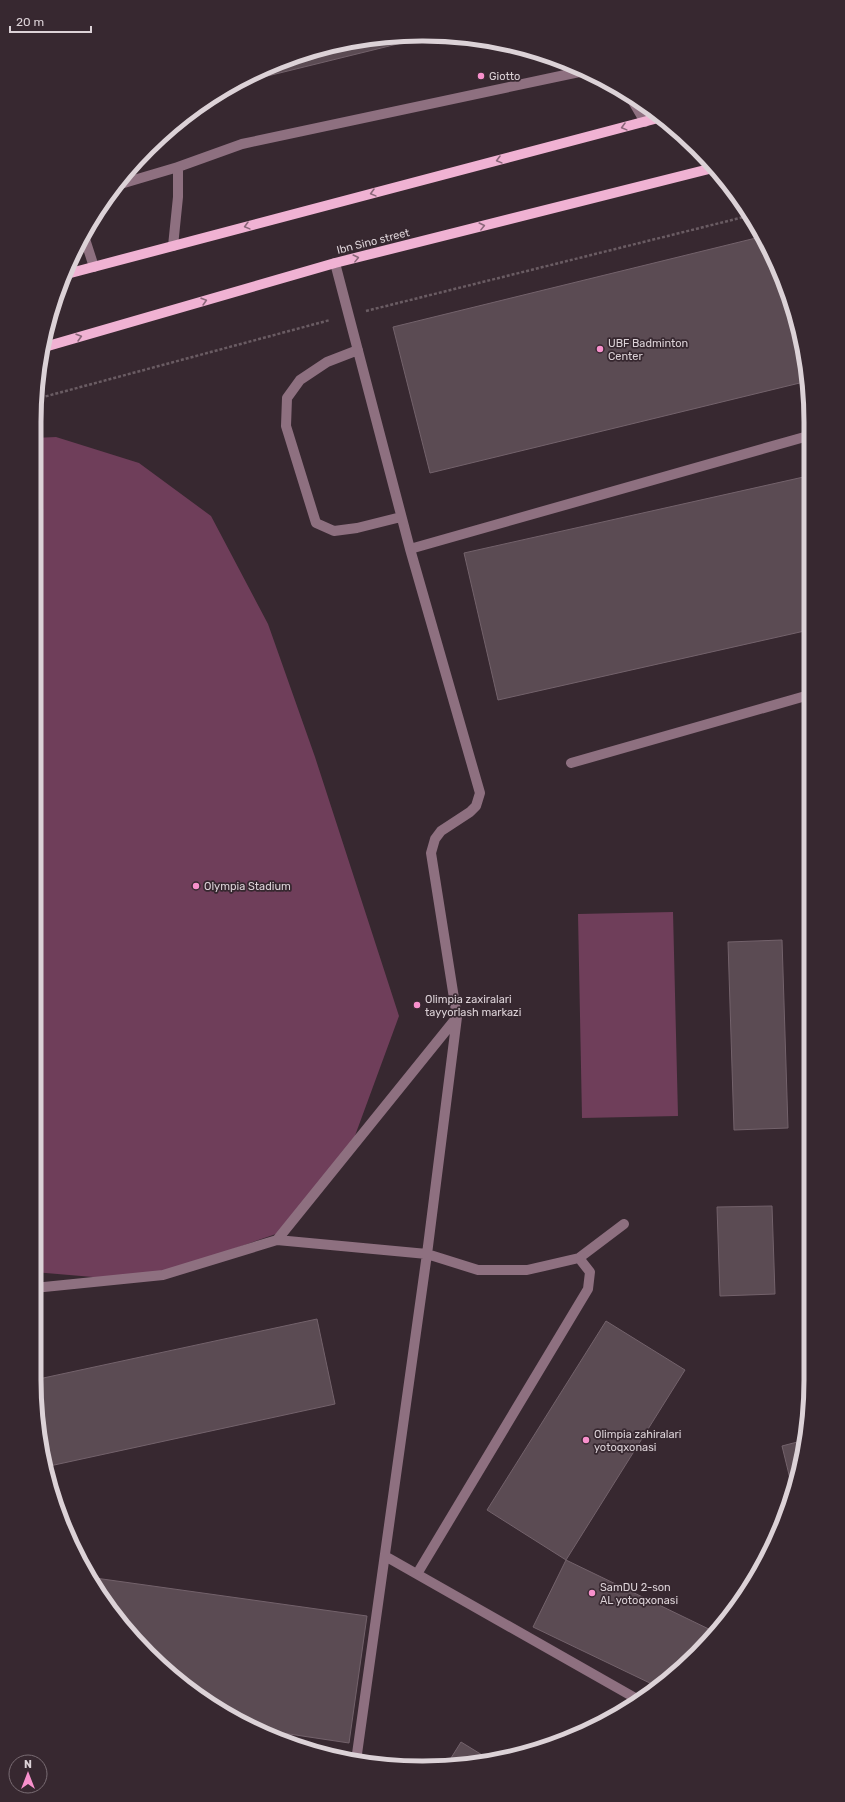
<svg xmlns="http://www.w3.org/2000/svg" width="845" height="1802" font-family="Rubik,sans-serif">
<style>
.green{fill:#6f3e5a}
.building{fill:#5b4b53;stroke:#73626b}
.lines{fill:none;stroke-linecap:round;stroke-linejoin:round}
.path{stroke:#6a5c63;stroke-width:2.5;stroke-dasharray:3 2;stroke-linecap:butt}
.minor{stroke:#8e7080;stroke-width:10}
.major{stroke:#f0b2d3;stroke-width:10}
.oneway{stroke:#8a6679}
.poi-dot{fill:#f890cc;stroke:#372830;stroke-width:1.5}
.labels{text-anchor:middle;stroke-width:3.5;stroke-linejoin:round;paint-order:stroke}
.poi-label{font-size:11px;fill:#dcd2d7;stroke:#372830;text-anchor:start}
.street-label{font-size:11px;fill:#dcd2d7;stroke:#372830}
.rim{fill:none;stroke:#dcd2d7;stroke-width:5}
</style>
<rect width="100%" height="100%" fill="#372830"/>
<path class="green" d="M 56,437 L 139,463 L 211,516 L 268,624 L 315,757 L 399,1016 L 349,1152 L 276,1234 L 140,1281 L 34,1272 L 34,438 Z
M 673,912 L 678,1116 L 582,1118 L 578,914 Z"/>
<path class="building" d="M 422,34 L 434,35 L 235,84 L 274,64 L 346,42 Z
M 760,237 L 781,274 L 808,372 L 808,381 L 430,473 L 393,327 Z
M 808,476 L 809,630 L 498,700 L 464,553 Z
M 782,940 L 788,1128 L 734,1130 L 728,942 Z
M 772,1206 L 775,1294 L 720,1296 L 717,1207 Z
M 317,1319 L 335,1404 L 45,1467 L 41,1455 L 34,1380 Z
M 606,1321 L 685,1370 L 566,1560 L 487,1510 Z
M 805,1440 L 804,1455 L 793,1491 L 782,1446 Z
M 566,1560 L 717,1633 L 654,1685 L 533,1627 Z
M 88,1577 L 367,1616 L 349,1743 L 269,1731 L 228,1716 L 167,1672 L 130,1635 Z
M 461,1742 L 492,1761 L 446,1766 Z"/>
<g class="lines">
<path class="path" d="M 366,311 L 748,216
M 36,399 L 330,320"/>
<path class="minor" d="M 631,98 L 645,122
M 124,183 L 178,167
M 84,236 L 94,267
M 173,246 L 178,197 L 178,167 L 242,144 L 584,71
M 335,263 L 410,549 L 480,793 L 476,806 L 470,812 L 441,831 L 435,839 L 431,853 L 457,1017 L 427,1254 L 356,1761
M 358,350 L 327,362 L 300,380 L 287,398 L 286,426 L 316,523 L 334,531 L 357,528 L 401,517
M 410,549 L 808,436
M 571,763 L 809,695
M 277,1240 L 457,1017
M 34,1288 L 163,1275 L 277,1240 L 427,1254 L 478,1270 L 527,1270 L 579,1258 L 624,1224
M 385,1556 L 637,1699
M 417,1574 L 588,1289 L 590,1272 L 579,1258"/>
<path class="major" d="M 63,275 L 662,117
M 41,348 L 335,263 L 713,168"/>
</g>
<defs><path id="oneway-chevron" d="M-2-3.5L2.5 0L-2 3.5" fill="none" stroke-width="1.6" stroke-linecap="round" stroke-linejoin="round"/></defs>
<g class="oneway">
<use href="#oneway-chevron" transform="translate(624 127) rotate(165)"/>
<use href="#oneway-chevron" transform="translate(499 160) rotate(165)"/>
<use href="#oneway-chevron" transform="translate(373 193) rotate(165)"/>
<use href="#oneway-chevron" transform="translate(247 226) rotate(165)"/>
<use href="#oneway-chevron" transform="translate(482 226) rotate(-14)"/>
<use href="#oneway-chevron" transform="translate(356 258) rotate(-14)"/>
<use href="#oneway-chevron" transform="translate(204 301) rotate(-16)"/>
<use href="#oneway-chevron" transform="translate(79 337) rotate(-16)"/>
</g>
<g class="poi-dot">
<circle cx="481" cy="76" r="4"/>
<circle cx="600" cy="349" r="4"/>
<circle cx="196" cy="886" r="4"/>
<circle cx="417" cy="1005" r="4"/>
<circle cx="586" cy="1440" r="4"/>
<circle cx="592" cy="1593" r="4"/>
</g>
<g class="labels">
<g class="poi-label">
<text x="489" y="80">Giotto</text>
<text x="608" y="347">UBF Badminton<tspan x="608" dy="13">Center</tspan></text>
<text x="204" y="890">Olympia Stadium</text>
<text x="425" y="1003">Olimpia zaxiralari<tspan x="425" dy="13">tayyorlash markazi</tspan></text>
<text x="594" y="1438">Olimpia zahiralari<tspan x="594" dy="13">yotoqxonasi</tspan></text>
<text x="600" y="1591">SamDU 2-son<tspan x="600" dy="13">AL yotoqxonasi</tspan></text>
</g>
<g class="street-label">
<text transform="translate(373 241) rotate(-14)" y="4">Ibn Sino street</text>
</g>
</g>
<path d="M0 0H845V1802H0ZM422 41H423A381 381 0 0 1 804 422V1380A381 381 0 0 1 423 1761H422A381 381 0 0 1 41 1380V422A381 381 0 0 1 422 41Z" fill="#372830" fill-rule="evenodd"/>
<path class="rim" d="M422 41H423A381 381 0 0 1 804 422V1380A381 381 0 0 1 423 1761H422A381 381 0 0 1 41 1380V422A381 381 0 0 1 422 41Z"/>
<g transform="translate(28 1774)"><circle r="19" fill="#372830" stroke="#796c73"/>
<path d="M0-3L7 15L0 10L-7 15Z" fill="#f890cc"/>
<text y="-6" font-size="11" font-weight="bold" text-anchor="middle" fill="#dcd2d7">N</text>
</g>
<path d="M10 26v6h81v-6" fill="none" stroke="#dcd2d7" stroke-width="2"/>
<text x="16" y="26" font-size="12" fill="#dcd2d7" stroke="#372830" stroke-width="3" paint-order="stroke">20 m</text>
</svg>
